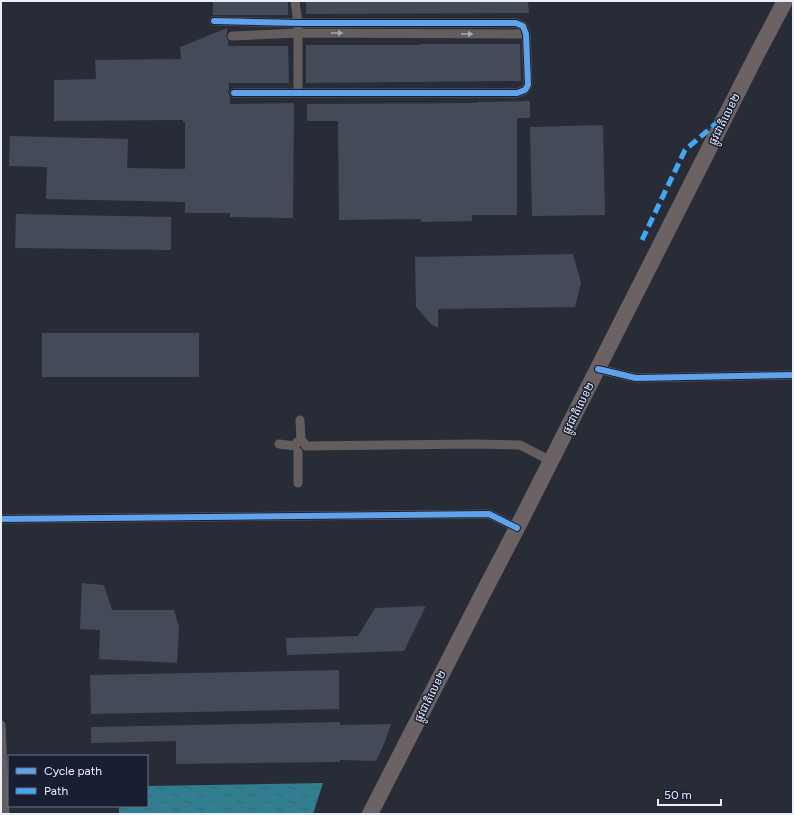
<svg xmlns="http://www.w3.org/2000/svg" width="794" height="815" font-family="Figtree,'Noto Sans Khmer',sans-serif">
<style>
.water{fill:url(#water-ripples)}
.building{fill:#454a59}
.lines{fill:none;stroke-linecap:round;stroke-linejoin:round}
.street{stroke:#645d5d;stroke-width:9}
.highway{stroke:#6c6264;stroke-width:16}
.quiet{stroke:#3fa9f5;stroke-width:5;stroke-dasharray:10 5;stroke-linecap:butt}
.cycleway-casing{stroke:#191f33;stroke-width:8}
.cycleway{stroke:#60a3ed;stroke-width:6}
.oneway{fill:#a7a6ad}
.labels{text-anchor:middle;stroke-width:3;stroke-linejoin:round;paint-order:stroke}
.street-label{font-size:11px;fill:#eaeffd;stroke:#191f33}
</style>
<defs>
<pattern id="water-ripples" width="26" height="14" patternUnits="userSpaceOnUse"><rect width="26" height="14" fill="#307e8f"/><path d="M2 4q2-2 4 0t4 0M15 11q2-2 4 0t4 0" fill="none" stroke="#3a6671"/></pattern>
</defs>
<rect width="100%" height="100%" fill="#282c37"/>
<path class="water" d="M 323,783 L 313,814 L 119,814 L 119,806 L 147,806 L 147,786 Z"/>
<path class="building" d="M 213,1 L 288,1 L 288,15 L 213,15 Z
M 306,1 L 528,1 L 529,13 L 306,14 Z
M 227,28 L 227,32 L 226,36 L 228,40 L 228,46 L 288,46 L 289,83 L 229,83 L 229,89 L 228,93 L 230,97 L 230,104 L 294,103 L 293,218 L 230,217 L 230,213 L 185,213 L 185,202 L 46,199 L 47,167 L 9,166 L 10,136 L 128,139 L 127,168 L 185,169 L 185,122 L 183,122 L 183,120 L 54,121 L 54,80 L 96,79 L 95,60 L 181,59 L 180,47 Z
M 420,44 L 520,44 L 521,81 L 306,83 L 306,45 L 420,45 Z
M 530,101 L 530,118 L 517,118 L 517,215 L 472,215 L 472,221 L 421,222 L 421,219 L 339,220 L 338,121 L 307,121 L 307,104 L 477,103 L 477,102 Z
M 603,125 L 605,215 L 532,216 L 530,127 Z
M 16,214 L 171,217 L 171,250 L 15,248 Z
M 573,254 L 581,283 L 575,307 L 438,309 L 438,328 L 431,324 L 416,307 L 415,257 Z
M 42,333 L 199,333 L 199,377 L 42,377 Z
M 82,583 L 104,585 L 112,610 L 174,610 L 179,627 L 177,663 L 99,659 L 100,630 L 80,629 Z
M 426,606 L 404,651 L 287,655 L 286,638 L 358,636 L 375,608 Z
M 339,670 L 339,709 L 91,714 L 90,675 Z
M 340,722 L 340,725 L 391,724 L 385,742 L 376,761 L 340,760 L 340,762 L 176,764 L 176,741 L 91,743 L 91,727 Z"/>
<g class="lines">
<path class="street" d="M 295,1 L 298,23 L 298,93
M 214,21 L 298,23 L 516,23 L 523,26 L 526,34 L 528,85 L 525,90 L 517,93 L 234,93
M 232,36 L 298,33 L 526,34
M 598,369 L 636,378 L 793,375
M 300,420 L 301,441
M 279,444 L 295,446
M 295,446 L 297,442 L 301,441 L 304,443 L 306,446 L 474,444 L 520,445 L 551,461
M 298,483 L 298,452
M 1,519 L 489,514 L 517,528
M 1,725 L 5,814"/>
<path class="highway" d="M 370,814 L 479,601 L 517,528 L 757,54 L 785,1"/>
<path class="quiet" d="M 642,240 L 685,150 L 726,115"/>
<defs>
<path id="cycleway" d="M 214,21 L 298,23 L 516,23 L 523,26 L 526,34 L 528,85 L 525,90 L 517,93 L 234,93
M 598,369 L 636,378 L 793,375
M 1,519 L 489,514 L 517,528"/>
</defs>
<use href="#cycleway" class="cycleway-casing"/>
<use href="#cycleway" class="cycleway"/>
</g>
<defs><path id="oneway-solid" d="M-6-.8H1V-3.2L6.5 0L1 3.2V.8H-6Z"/></defs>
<g class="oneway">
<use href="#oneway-solid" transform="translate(337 33)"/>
<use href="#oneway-solid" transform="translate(467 34)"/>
</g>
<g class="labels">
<g class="street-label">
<text transform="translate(724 119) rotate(-63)" y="4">ផ្លូវជាតិលេខ២</text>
<text transform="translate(578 408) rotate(-63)" y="4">ផ្លូវជាតិលេខ២</text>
<text transform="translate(430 696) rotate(-63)" y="4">ផ្លូវជាតិលេខ២</text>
</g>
</g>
<rect width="794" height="815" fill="none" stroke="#eaeffd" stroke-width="4"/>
<rect x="8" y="755" width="140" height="52" fill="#191f33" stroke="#6d7284"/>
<rect x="16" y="768" width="20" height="6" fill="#60a3ed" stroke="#6d7284"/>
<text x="44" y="775" font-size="12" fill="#eaeffd">Cycle path</text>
<rect x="16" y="788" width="20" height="6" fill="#3fa9f5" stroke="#6d7284"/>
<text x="44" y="795" font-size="12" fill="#eaeffd">Path</text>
<path d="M658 799v6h63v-6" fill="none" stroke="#eaeffd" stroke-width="2"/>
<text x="664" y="799" font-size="12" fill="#eaeffd" stroke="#191f33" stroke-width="3" paint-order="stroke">50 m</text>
</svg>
